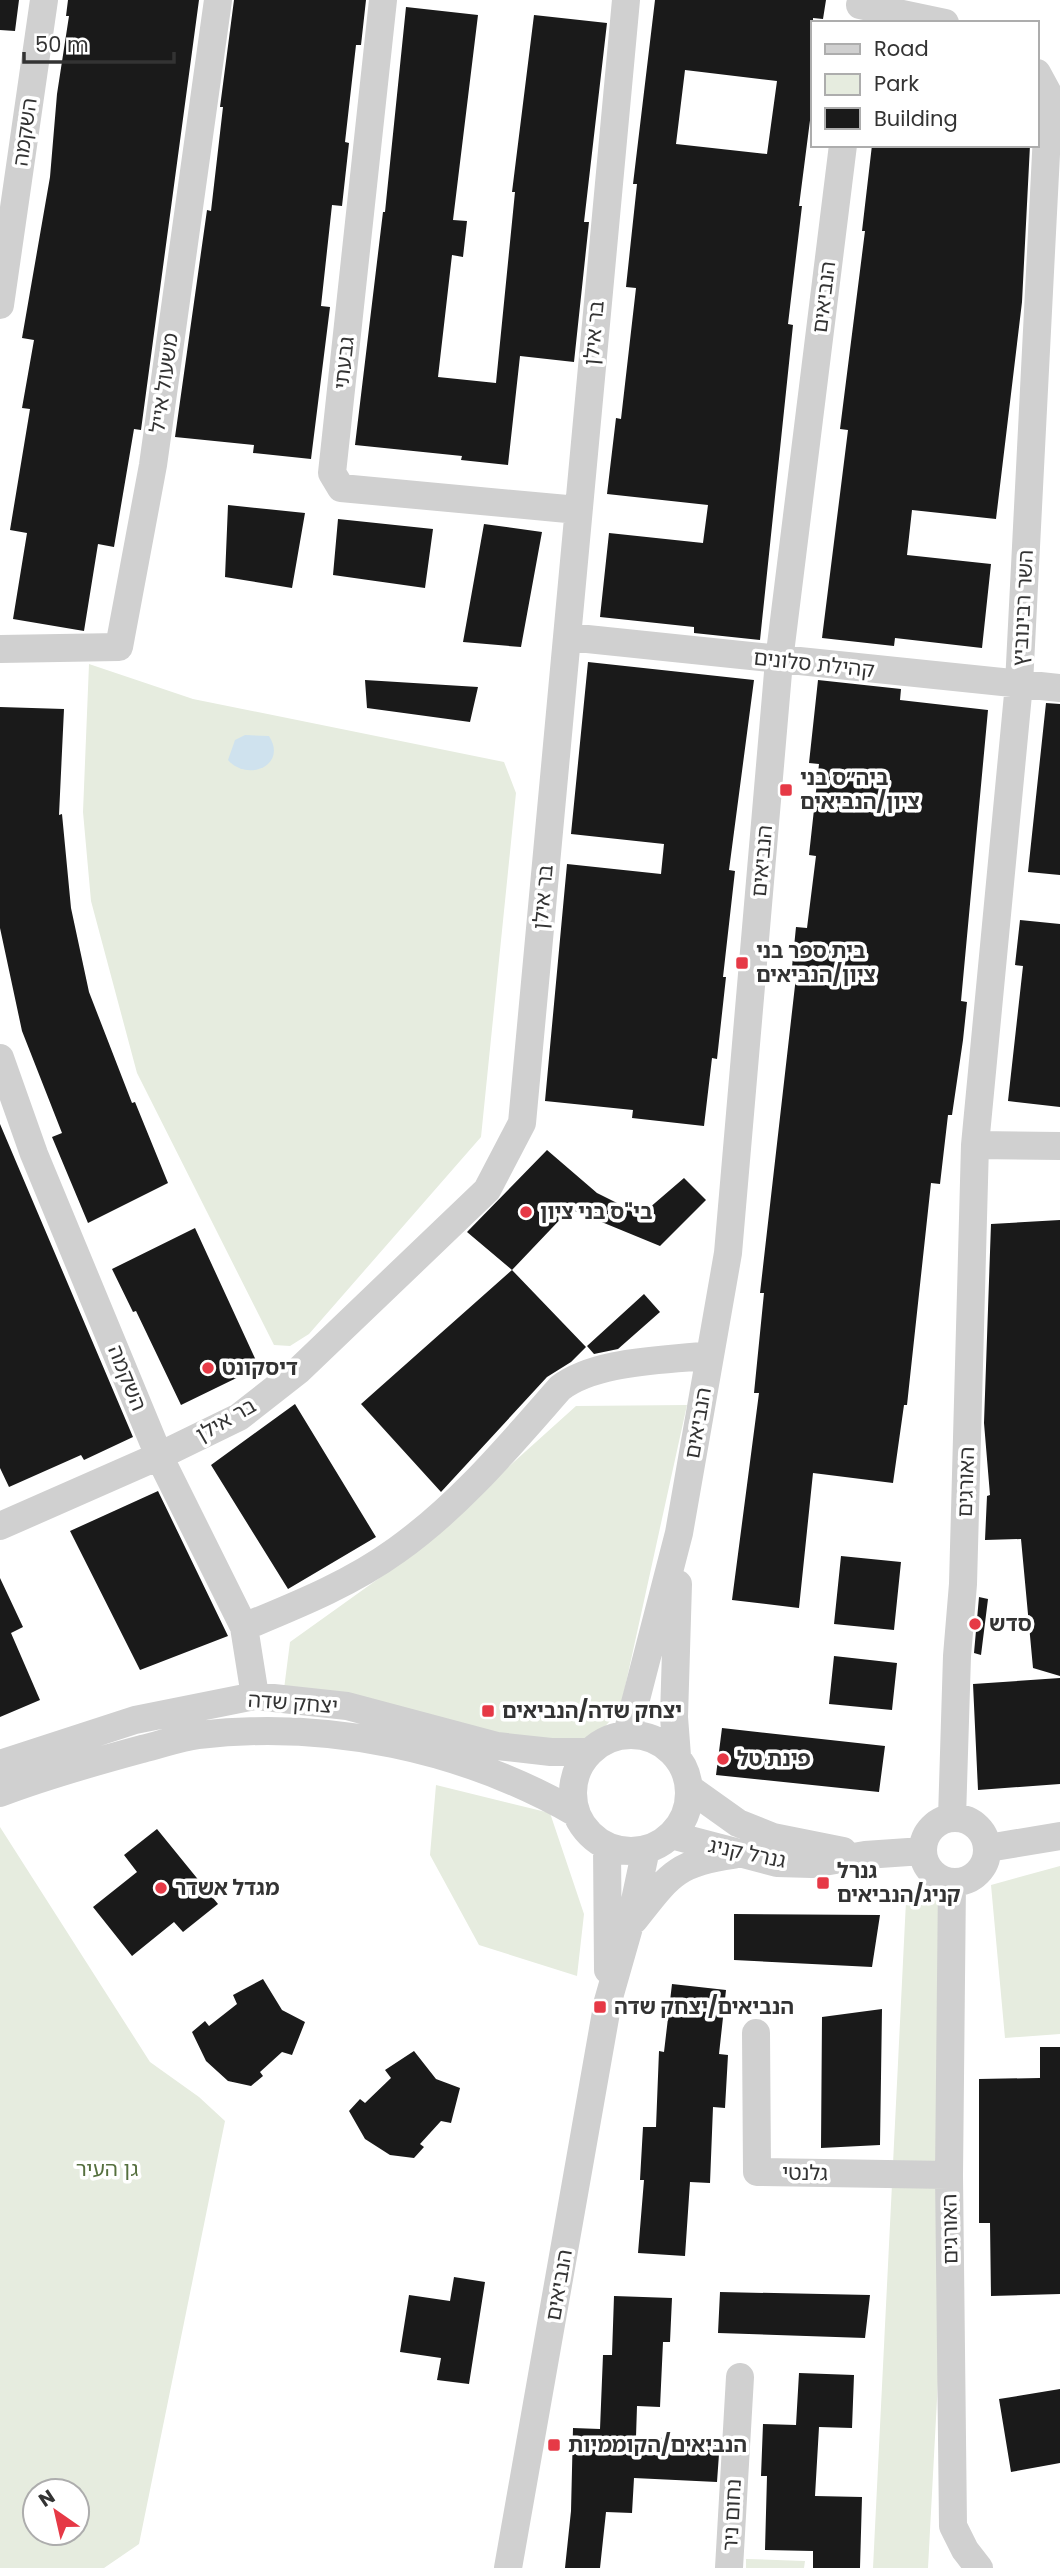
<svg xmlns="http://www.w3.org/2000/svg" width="1060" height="2568" font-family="Poppins,'Noto Sans Hebrew',sans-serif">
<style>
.green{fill:#e6ecdf;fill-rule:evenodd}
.water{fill:#cfe2ee}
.building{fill:#1a1a1a;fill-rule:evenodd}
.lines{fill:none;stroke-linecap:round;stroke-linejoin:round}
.minor{stroke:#d0d0d0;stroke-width:28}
.poi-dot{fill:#e63946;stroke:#fff;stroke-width:2.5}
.labels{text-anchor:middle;stroke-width:7;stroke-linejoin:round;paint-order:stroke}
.street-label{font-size:21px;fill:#333;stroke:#fff}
.poi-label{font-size:21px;font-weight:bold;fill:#333;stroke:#fff;text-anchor:start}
.park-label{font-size:21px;fill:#56703f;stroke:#fff}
</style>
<rect width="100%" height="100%" fill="#fff"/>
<path class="green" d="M 89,664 L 193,699 L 504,762 L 516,793 L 481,1137 L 309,1334 L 290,1346 L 274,1345 L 137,1073 L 91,901 L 83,812 Z
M 687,1405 L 620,1710 L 598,1734 L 580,1742 L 533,1745 L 284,1689 L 290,1642 L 406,1559 L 576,1406 Z
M 436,1785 L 550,1813 L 584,1914 L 577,1976 L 479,1945 L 430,1855 Z
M 0,1827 L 150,2062 L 199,2097 L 225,2121 L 139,2544 L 104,2568 L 0,2568 ZM 35,2491 L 77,2491 L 77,2533 L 35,2533 Z
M 1060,1866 L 1060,2034 L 1005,2038 L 991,1885 Z
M 959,1900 L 949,2175 L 928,2568 L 873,2568 L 906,1901 Z
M 746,2559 L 805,2561 L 804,2568 L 746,2568 Z"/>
<path class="water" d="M 245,735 L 269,736 C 288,766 247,782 228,760 L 235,740 Z"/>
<path class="building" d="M 0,0 L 19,0 L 15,31 L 0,30 Z
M 68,0 L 199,0 L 141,430 L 134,429 L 114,547 L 98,544 L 84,631 L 13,619 L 27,533 L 10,530 L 30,409 L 22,408 L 34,340 L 22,338 L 50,177 L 57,94 L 69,16 L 66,16 Z
M 234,0 L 366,0 L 361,45 L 356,45 L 345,142 L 349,143 L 342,206 L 332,205 L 321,306 L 330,307 L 311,459 L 253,453 L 254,445 L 175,437 L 207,210 L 211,211 L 223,107 L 220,107 Z
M 655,0 L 826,0 L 823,19 L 813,18 L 813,97 L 799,206 L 802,206 L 788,324 L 793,325 L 760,640 L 694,633 L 694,627 L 600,617 L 609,533 L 703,543 L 708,505 L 607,494 L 616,418 L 621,419 L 636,288 L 626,287 L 637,184 L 633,184 ZM 685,70 L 777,81 L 767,154 L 676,144 Z
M 406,7 L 478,15 L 453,220 L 467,221 L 463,257 L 452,255 L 438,377 L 496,383 L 515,192 L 512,192 L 534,15 L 607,23 L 584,222 L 589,222 L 574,362 L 520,356 L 508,465 L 461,460 L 462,456 L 355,445 L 383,212 L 385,212 Z
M 872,145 L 1030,145 L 1022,302 L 996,519 L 912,510 L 907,555 L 991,564 L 982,648 L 895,638 L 894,646 L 822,638 L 848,430 L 840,429 L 865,231 L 862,231 Z
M 228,505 L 305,513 L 292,588 L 225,577 Z
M 338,519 L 433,529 L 425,588 L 333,575 Z
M 484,524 L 542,532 L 521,647 L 463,642 Z
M 588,662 L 754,680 L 729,870 L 735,871 L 723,977 L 726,977 L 717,1059 L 712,1058 L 704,1126 L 632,1118 L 633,1110 L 545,1101 L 567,864 L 661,874 L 664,844 L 571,834 Z
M 365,680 L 478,687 L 470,722 L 367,708 Z
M 818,680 L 901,689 L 900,700 L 988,710 L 961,1001 L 967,1002 L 963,1040 L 952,1115 L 948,1115 L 940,1184 L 931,1183 L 907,1405 L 904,1405 L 893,1483 L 813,1473 L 799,1608 L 732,1600 L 759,1393 L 754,1393 L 764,1293 L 760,1293 L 797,968 L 792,967 L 796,927 L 807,928 L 816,856 L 809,855 L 819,764 L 809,763 Z
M 1046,703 L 1060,704 L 1060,875 L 1028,872 Z
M 0,707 L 64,709 L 59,815 L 62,814 L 71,908 L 89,992 L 132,1103 L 135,1102 L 168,1183 L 88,1223 L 52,1137 L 62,1133 L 22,1031 L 0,928 Z
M 1020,920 L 1060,924 L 1060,1107 L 1008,1101 L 1023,966 L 1015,965 Z
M 0,1124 L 133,1437 L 84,1460 L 81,1455 L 9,1487 L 0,1468 Z
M 547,1150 L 597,1193 L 641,1215 L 684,1178 L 706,1200 L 660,1246 L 570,1209 L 512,1270 L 467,1232 Z
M 1060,1220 L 1060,1676 L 1033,1668 L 1021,1539 L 985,1540 L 987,1496 L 990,1495 L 984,1423 L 991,1224 Z
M 195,1228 L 259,1367 L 181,1405 L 136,1311 L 133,1312 L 112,1269 Z
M 512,1270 L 586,1347 L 571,1362 L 547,1377 L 441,1492 L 361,1404 Z
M 644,1294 L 660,1312 L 618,1349 L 594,1354 L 587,1346 Z
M 295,1404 L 376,1537 L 288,1589 L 211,1465 Z
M 158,1491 L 228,1636 L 140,1670 L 70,1531 Z
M 841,1556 L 901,1562 L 894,1630 L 834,1624 Z
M 0,1578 L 23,1627 L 11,1633 L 40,1700 L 0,1717 Z
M 979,1597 L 988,1599 L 981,1655 L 974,1653 Z
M 834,1656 L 897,1663 L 892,1710 L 829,1704 Z
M 1060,1678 L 1060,1784 L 978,1790 L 973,1684 Z
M 722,1728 L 885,1746 L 879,1792 L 716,1775 Z
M 157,1829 L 218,1904 L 183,1932 L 174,1922 L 132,1956 L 93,1907 L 137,1872 L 124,1855 Z
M 734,1914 L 880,1915 L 872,1967 L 734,1960 Z
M 263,1979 L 282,2010 L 305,2022 L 292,2055 L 282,2052 L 260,2072 L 263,2076 L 251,2086 L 228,2081 L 206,2061 L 192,2032 L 205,2021 L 209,2026 L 237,2004 L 233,1995 Z
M 672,1984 L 726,1990 L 719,2054 L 728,2055 L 725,2108 L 713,2107 L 710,2183 L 690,2182 L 685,2256 L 638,2253 L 644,2180 L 640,2180 L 643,2127 L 656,2127 L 659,2051 L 664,2052 Z
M 882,2009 L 880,2145 L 821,2148 L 822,2017 Z
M 1040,2047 L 1060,2047 L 1060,2294 L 991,2296 L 990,2223 L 979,2223 L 979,2079 L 1040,2078 Z
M 414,2051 L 436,2079 L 460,2088 L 451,2123 L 441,2121 L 420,2144 L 424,2147 L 414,2158 L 390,2155 L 365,2139 L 349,2111 L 360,2099 L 365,2103 L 391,2078 L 385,2070 Z
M 454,2277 L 485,2282 L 469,2384 L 437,2380 L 441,2358 L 400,2352 L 409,2295 L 450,2301 Z
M 720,2292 L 870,2295 L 865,2338 L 718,2333 Z
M 614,2296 L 672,2298 L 670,2342 L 663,2342 L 660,2407 L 637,2406 L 636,2437 L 720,2440 L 717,2482 L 634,2478 L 632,2513 L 606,2512 L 600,2568 L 565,2568 L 571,2511 L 573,2428 L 600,2429 L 603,2355 L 612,2355 Z
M 799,2373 L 854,2375 L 852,2428 L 819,2427 L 815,2496 L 862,2497 L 860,2568 L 813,2568 L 813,2551 L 765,2550 L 767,2476 L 761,2476 L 763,2424 L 796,2425 Z
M 1060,2389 L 1060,2463 L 1011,2472 L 999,2399 Z"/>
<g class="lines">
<path class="minor" d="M 383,0 L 332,473 L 341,488 L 578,510
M 860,5 L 945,23
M 0,305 L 44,0
M 568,637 L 1060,688
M 0,649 L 119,647 L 153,465 L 218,0
M 0,1058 L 34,1154 L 159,1456 L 244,1627 L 255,1696
M 975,1145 L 1060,1146
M 0,1526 L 159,1456 L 239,1417 L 299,1370 L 487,1190 L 522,1123 L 626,0
M 244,1627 C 297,1605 350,1584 397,1550 C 460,1505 509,1446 560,1388 C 597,1360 664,1361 710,1355
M 627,1734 L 679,1533 L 728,1253 L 779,661 L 843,145
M573 1793a58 58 0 1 1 116 0a58 58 0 1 1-116 0Z
M 677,1756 L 674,1717 L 678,1584
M 0,1764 L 135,1720 L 255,1696 L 347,1706 L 497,1746 L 551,1752 L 589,1752
M 689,1788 L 738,1823 L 773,1837 L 843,1851
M 0,1793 C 47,1775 94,1762 142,1749 C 160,1745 180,1737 198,1735 C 329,1720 463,1748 576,1813
M 952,1818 L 957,1656 L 963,1584 L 975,1145 L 1019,684 L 1049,95 L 1037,73
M923 1850a32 32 0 1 1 64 0a32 32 0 1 1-64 0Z
M 671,1835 L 777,1863 L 812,1864 L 865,1855 L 923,1851
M 607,1846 L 608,1970
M 988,1848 L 1060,1836
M 952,1882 L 949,2175 L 953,2526 L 965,2550 L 979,2568
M 634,1920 C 669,1876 675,1863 733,1855
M 756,2033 L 757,2172 L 949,2175
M 508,2568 L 608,2001 L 630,1924 L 646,1849
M 729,2568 L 740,2377"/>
</g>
<g class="poi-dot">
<rect x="779" y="783" width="14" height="14" rx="3.5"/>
<rect x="735" y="956" width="14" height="14" rx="3.5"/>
<circle cx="526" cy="1212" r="7"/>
<circle cx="208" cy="1368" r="7"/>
<circle cx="975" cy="1624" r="7"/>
<rect x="481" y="1704" width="14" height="14" rx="3.5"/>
<circle cx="723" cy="1759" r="7"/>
<rect x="816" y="1876" width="14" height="14" rx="3.5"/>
<circle cx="161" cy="1888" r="7"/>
<rect x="593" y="2000" width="14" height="14" rx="3.5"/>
<rect x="547" y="2438" width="14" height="14" rx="3.5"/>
</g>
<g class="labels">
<g class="street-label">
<text transform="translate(25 132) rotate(-82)" y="7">השקמה</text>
<text transform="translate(824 297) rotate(-83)" y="7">הנביאים</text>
<text transform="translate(594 333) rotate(-85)" y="7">בר אילן</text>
<text transform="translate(344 363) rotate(-84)" y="7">גבעתי</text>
<text transform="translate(164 383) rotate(-82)" y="7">משעול אייל</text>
<text transform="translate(1023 608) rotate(-87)" y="7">השר רבינוביץ</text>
<text transform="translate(814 664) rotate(6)" y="7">קהילת סלונים</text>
<text transform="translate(762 861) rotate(-85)" y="7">הנביאים</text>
<text transform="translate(543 897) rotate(-85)" y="7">בר אילן</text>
<text transform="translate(127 1378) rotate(68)" y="7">השקמה</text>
<text transform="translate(226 1420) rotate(-30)" y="7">בר אילן</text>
<text transform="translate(698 1423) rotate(-80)" y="7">הנביאים</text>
<text transform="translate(966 1482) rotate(-88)" y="7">האורגים</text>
<text transform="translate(293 1703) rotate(4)" y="7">יצחק שדה</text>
<text transform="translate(747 1853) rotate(12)" y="7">גנרל קניג</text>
<text transform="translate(805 2173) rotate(1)" y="7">גלנטי</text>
<text transform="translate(950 2229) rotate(-91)" y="7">האורגים</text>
<text transform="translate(559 2285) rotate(-80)" y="7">הנביאים</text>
<text transform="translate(732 2515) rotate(-87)" y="7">נחום ניר</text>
</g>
<g class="poi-label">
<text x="800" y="785">ביה״ס בני<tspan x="800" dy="24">ציון/הנביאים</tspan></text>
<text x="756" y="958">בית ספר בני<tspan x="756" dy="24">ציון/הנביאים</tspan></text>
<text x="540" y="1219">בי"ס בני ציון</text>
<text x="222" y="1375">דיסקונט</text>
<text x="989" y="1631">סדש</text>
<text x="502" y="1718">יצחק שדה/הנביאים</text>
<text x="737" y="1766">פינת טל</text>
<text x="837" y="1878">גנרל<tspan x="837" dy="24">קניג/הנביאים</tspan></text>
<text x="175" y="1895">מגדל אשדר</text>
<text x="614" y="2014">הנביאים/יצחק שדה</text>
<text x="568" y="2452">הנביאים/הקוממיות</text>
</g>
<g class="park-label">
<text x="107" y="2176">גן העיר</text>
</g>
</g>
<rect x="811" y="21" width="228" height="126" fill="#ffffff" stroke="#adadad" stroke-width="2"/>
<rect x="825" y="44" width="35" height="10" fill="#d0d0d0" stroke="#adadad" stroke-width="2"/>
<text x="874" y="56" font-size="21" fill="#333333">Road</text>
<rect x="825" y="74" width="35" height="21" fill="#e6ecdf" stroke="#adadad" stroke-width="2"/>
<text x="874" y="91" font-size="21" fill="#333333">Park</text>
<rect x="825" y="108" width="35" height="21" fill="#1a1a1a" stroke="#adadad" stroke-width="2"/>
<text x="874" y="126" font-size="21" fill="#333333">Building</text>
<g transform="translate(56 2512) rotate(326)"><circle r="33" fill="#ffffff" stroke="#adadad" stroke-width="2"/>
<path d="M0-5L12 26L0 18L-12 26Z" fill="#e63946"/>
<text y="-10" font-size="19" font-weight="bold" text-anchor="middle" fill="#333333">N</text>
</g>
<path d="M24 52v10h150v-10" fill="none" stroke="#333333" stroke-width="3.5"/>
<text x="35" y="52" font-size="21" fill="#333333" stroke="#ffffff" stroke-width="5" paint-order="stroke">50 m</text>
</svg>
